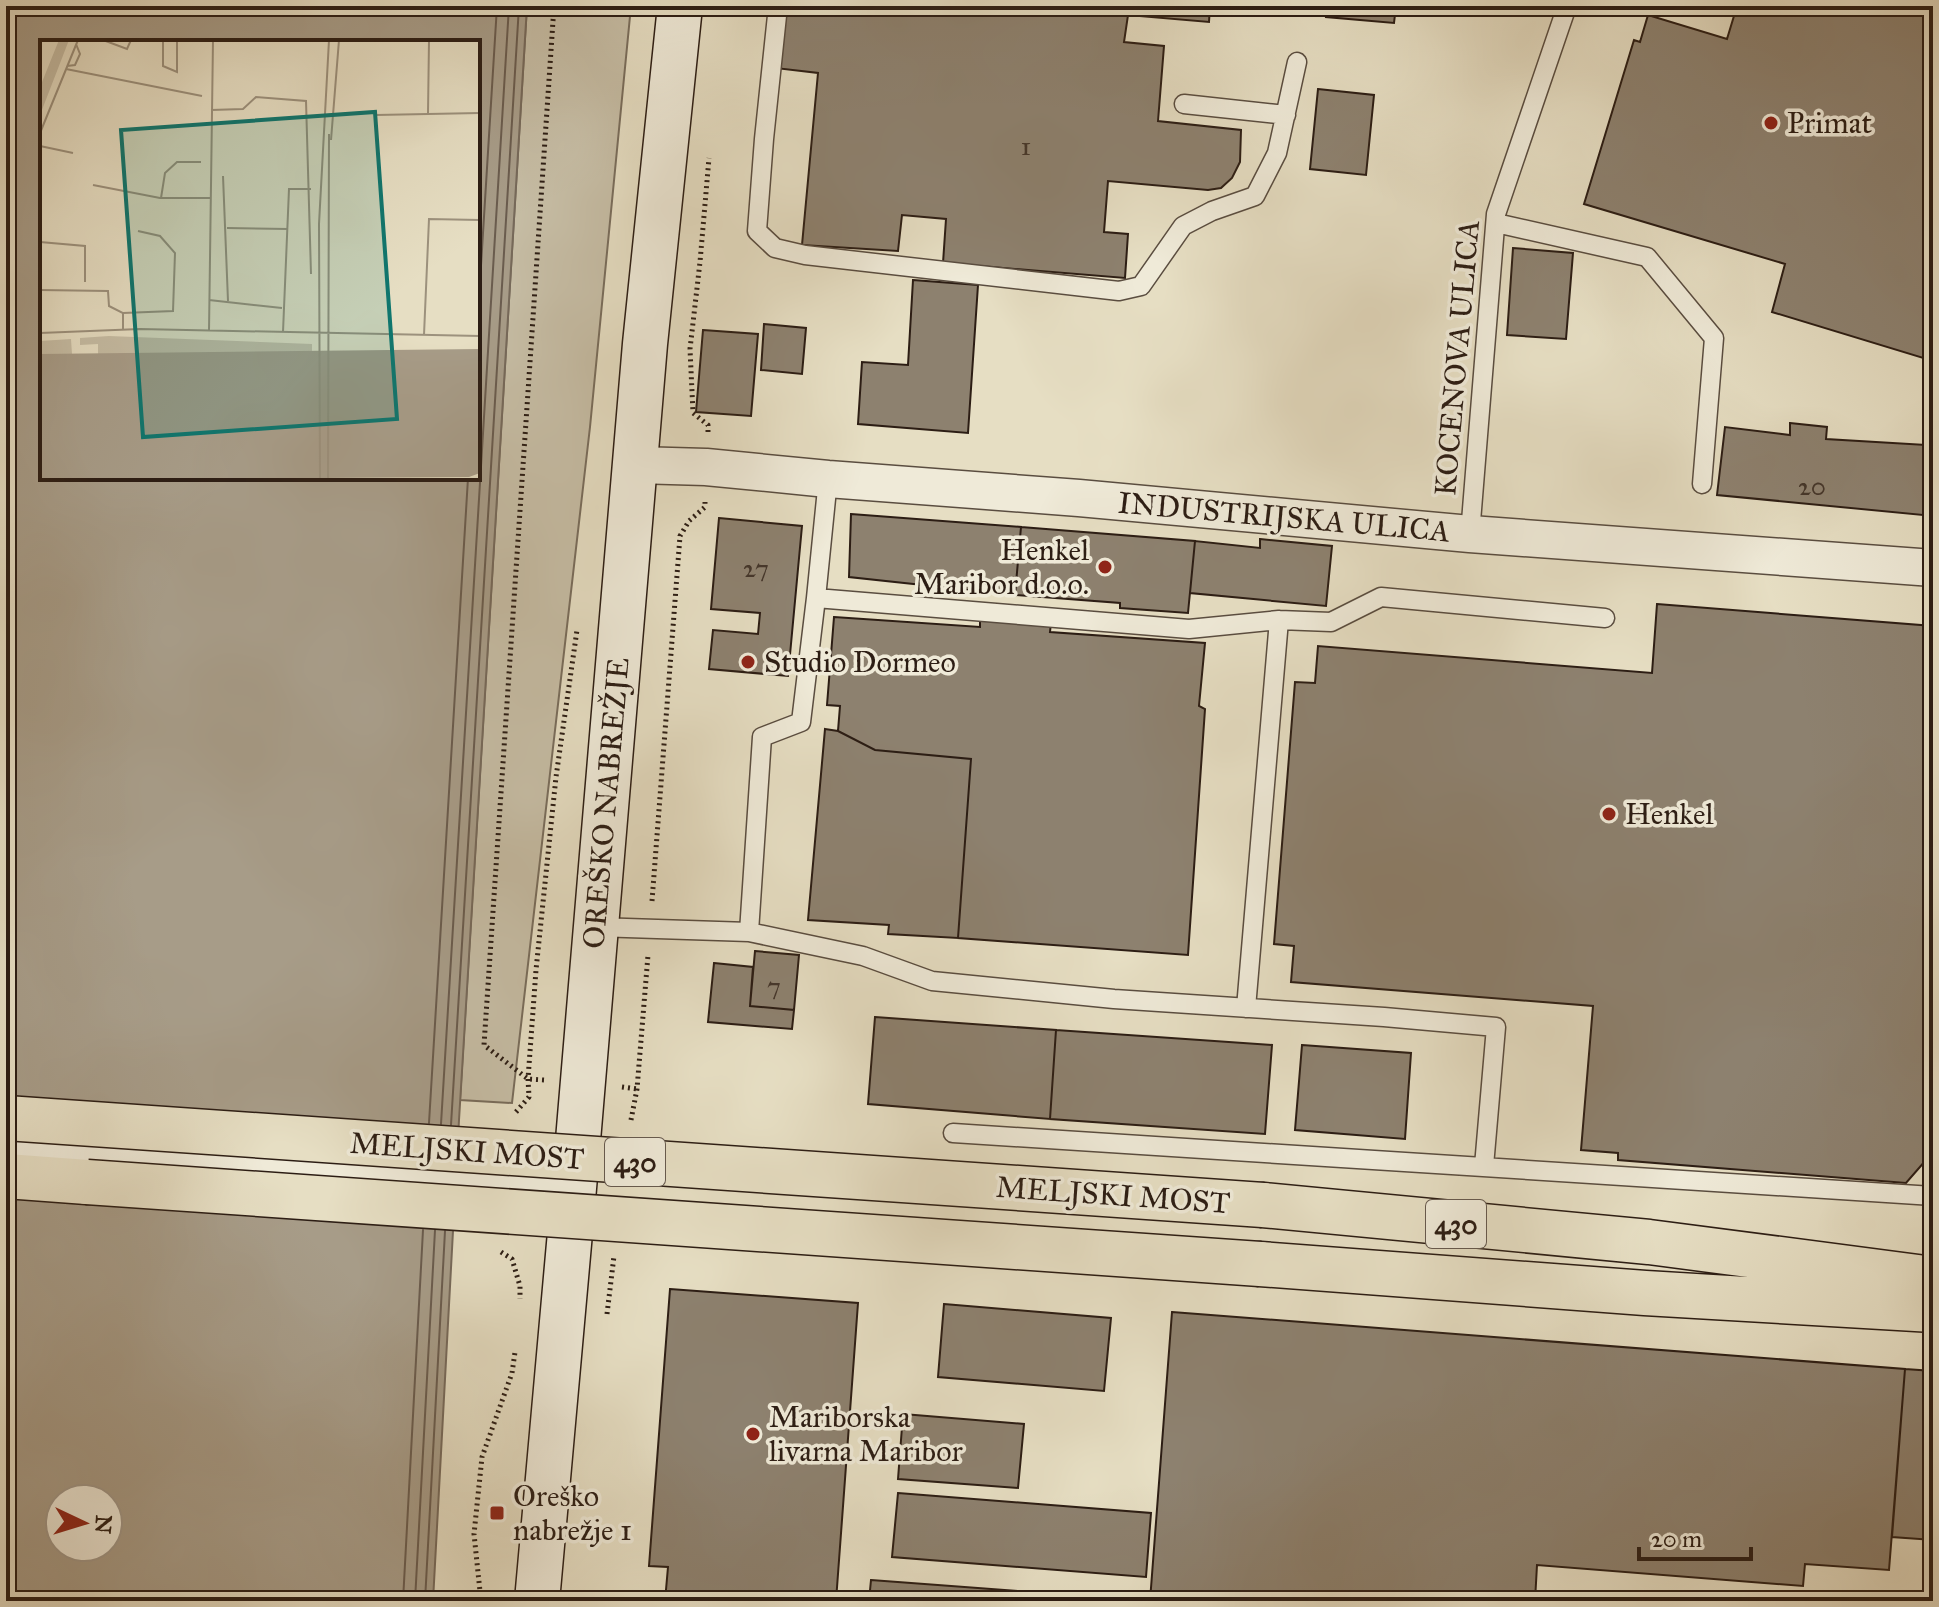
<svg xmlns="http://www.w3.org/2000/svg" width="1939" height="1607" font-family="'IM FELL Great Primer',serif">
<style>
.green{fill:#c6bda5;stroke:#796d5c;stroke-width:2}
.water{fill:#a79c88;stroke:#76695a;stroke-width:2;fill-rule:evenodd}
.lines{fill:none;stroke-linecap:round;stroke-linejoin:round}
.shore{stroke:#6a5c4e;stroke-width:2}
.building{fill:#8d816f;stroke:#2c1d14;stroke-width:2}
.lane-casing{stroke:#5a4d40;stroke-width:21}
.street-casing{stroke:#5a4d40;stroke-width:39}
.secondary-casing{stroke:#2c1d14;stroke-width:47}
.highway-casing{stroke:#2c1d14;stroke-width:47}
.path{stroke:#2c1d14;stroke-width:5;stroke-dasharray:2 4;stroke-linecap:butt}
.lane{stroke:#efead8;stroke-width:18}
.street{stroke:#efead8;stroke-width:36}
.secondary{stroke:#efead8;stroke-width:44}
.highway{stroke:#e6dec3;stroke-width:44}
.highway-bridge-casing{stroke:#2c1d14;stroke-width:47;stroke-linecap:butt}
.highway-bridge{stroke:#e6dec3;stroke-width:44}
.poi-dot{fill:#8f2418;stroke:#efead8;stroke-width:3}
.labels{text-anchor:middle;stroke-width:7;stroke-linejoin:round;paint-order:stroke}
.number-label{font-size:26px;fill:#44362b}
.shield{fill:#efead8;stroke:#665a4f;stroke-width:2}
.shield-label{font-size:28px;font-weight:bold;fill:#2c1d14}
.poi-label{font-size:30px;fill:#2c1d14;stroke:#efead8;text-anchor:start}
.street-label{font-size:30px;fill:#2c1d14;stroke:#efead8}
.inset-road{fill:none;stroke:#9c917d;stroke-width:2}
.view{fill:#0f766e;fill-opacity:0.15;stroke:#0f766e;stroke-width:4}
.inset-edge{fill:none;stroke:#2c1d14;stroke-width:4}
</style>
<rect width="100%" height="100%" fill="#e6dec3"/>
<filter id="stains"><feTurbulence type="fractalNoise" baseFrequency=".0025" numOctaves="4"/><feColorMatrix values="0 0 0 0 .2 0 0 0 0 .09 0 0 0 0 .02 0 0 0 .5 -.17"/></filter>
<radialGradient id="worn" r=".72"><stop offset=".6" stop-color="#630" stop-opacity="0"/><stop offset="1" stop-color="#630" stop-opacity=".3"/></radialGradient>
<path class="green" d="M 527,6 L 631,6 L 590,427 L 512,1103 L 460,1100 Z"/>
<path class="water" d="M 6,6 L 527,6 L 459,1120 L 433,1601 L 6,1601 ZM 42,42 L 478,42 L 478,478 L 42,478 ZM 60,1499 L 108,1499 L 108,1547 L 60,1547 Z"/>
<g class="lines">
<path class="shore" d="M 478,314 L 497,6
M 429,1123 L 468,478
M 441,1124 L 509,6
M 451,1125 L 519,6
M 403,1601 L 423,1230
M 415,1601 L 435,1230
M 425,1601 L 445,1231"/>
</g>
<path class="building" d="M 786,6 L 1210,6 L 1209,22 L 1128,15 L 1124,42 L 1164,46 L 1158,121 L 1241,130 L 1240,162 L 1232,178 L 1221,188 L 1208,190 L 1108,181 L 1104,232 L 1128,234 L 1125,278 L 943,263 L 946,219 L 902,215 L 898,251 L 802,245 L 818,73 L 775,68 Z
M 1219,6 L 1278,6 L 1278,10 Z
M 1327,6 L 1396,6 L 1394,23 L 1326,17 Z
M 1737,6 L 1933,6 L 1933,361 L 1772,312 L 1785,264 L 1584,204 L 1634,40 L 1640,42 L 1648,15 L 1727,39 Z
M 1318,89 L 1374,95 L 1366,175 L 1310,169 Z
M 1513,248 L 1573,253 L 1566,339 L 1507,335 Z
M 913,280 L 978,285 L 968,433 L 858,424 L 862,362 L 908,365 Z
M 764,324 L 806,328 L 802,374 L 761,370 Z
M 703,330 L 758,334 L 751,416 L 696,412 Z
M 1790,423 L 1827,427 L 1826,439 L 1926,445 L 1933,423 L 1933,516 L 1717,495 L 1725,427 L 1790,435 Z
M 851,514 L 1021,527 L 1015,595 L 849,577 Z
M 719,518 L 802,526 L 788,676 L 709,669 L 713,630 L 758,634 L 760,613 L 711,609 Z
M 1021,527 L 1195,541 L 1188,613 L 1120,608 L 1120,603 L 1015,595 Z
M 1260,539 L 1332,546 L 1326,606 L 1190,593 L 1195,541 L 1260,548 Z
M 1657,604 L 1933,626 L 1933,1078 L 1926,1160 L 1906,1183 L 1618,1160 L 1618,1153 L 1581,1150 L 1593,1006 L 1291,982 L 1294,946 L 1274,944 L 1295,682 L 1315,683 L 1318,646 L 1652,673 Z
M 834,617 L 980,627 L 980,618 L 1051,623 L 1050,632 L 1205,643 L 1199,706 L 1205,709 L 1188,955 L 958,938 L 971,759 L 875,750 L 838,731 L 840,706 L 827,705 Z
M 825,729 L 838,731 L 875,750 L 971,759 L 958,938 L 888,934 L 889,925 L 808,920 Z
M 755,951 L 799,955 L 794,1010 L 750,1006 Z
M 714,963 L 753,967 L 750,1006 L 794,1010 L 792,1029 L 708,1022 Z
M 875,1017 L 1056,1030 L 1050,1119 L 868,1104 Z
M 1056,1030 L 1272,1045 L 1265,1134 L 1050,1119 Z
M 1302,1045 L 1411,1053 L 1405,1139 L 1295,1130 Z
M 670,1289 L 858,1303 L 836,1601 L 665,1601 L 668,1567 L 649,1566 Z
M 944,1304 L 1111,1318 L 1104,1391 L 938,1377 Z
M 1172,1312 L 1905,1369 L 1889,1570 L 1805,1564 L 1803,1586 L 1537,1565 L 1535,1601 L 1150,1601 Z
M 1905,1369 L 1933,1371 L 1933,1540 L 1892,1537 Z
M 903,1414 L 1024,1424 L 1018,1488 L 898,1479 Z
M 898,1493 L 1151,1513 L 1146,1577 L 892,1557 Z
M 871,1580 L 1097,1597 L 1096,1601 L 869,1601 Z"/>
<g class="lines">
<defs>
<path id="lane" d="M 778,6 L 764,139 L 757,231 L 775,248 L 805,255 L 1119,291 L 1141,286 L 1183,226 L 1212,211 L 1255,196 L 1277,153 L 1297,62
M 1184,104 L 1286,115
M 1496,223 L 1647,257 L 1714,338 L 1702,484
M 1470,534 L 1496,214 L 1567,6
M 816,598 L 1189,629 L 1279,620 L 1331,622 L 1381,597 L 1605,618
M 596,927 L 749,932 L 863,956 L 932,981 L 1114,999 L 1384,1017 L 1496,1027 L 1484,1166
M 749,932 L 762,737 L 801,722 L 816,598 L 828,479
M 1246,1008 L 1279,620
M 953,1133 L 1933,1196"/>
<path id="street" d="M 636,465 L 706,467 L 828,479 L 1079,498 L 1470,534 L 1933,568"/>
<path id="secondary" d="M 6,1150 L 574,1188
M 537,1601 L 574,1188 L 645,344 L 680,6"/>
<path id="highway" d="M 6,1176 L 87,1182
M 1263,1205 L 1649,1242 L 1933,1279
M 1260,1264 L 1645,1293 L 1933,1310"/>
</defs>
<use href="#lane" class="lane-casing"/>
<use href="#street" class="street-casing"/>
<use href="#secondary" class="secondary-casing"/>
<use href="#highway" class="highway-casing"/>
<path class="path" d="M 708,432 L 708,425 L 693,413 L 690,349 L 700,262 L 709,158
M 652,901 L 680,536 L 689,521 L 705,507 L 705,502
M 544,1080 L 528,1079 L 484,1045 L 554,6
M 622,1087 L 637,1089
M 516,1112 L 529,1097 L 528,1079 L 536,970 L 556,777 L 577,630
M 631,1120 L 637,1089 L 648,955
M 501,1252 L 512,1259 L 520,1286 L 520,1299
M 607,1314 L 614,1256
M 481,1601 L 474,1534 L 482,1457 L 512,1373 L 515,1352"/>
<use href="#lane" class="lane"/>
<use href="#street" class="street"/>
<use href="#secondary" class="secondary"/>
<use href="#highway" class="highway"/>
<defs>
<path id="highway-bridge" d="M 6,1118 L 1263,1205
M 87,1182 L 1260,1264"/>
</defs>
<use href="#highway-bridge" class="highway-bridge-casing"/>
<use href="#highway-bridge" class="highway-bridge"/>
</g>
<g class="poi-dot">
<circle cx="1771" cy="123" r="8"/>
<circle cx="1105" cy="567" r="8"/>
<circle cx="748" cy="662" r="8"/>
<circle cx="1609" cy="814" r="8"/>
<circle cx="753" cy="1434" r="8"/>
<rect x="489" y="1505" width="16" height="16" rx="4"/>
</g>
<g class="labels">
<g class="number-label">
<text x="1026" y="155">1</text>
<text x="1812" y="495">20</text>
<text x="756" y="577">27</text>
<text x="774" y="995">7</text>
</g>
<g class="shield">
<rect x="605" y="1138" width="60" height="48" rx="6"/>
<rect x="1426" y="1200" width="60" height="48" rx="6"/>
</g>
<g class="shield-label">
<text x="635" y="1172">430</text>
<text x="1456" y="1234">430</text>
</g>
<g class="poi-label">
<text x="1787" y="133">Primat</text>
<text x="1089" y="560" text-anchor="end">Henkel<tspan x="1089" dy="34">Maribor d.o.o.</tspan></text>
<text x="764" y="672">Studio Dormeo</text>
<text x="1625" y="824">Henkel</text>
<text x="769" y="1427">Mariborska<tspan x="769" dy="34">livarna Maribor</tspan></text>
<text x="513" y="1506">Oreško<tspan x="513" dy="34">nabrežje 1</tspan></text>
</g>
<g class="street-label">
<text transform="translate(1457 358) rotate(-85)" y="10">KOCENOVA ULICA</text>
<text transform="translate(1284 517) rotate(5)" y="10">INDUSTRIJSKA ULICA</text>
<text transform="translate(606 803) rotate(-85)" y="10">OREŠKO NABREŽJE</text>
<text transform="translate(467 1151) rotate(4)" y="10">MELJSKI MOST</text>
<text transform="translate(1113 1195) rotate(4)" y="10">MELJSKI MOST</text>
</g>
</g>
<g transform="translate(40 40)">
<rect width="440" height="440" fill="#e6dec3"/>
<path d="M 19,0 L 29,0 L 0,75 L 0,47 ZM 69,296 L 272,304 L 272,312 L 58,314 L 58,304 L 40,305 L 40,298 ZM 31,299 L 32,314 L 0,314 L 0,301 Z" fill="#c6bda5"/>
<path d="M 440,309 L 440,433 L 429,437 L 0,440 L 0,314 Z" fill="#a79c88"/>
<path class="inset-road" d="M 63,0 L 87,9 L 91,0M 123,0 L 123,26 L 137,32 L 137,0M 27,26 L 35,25 L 40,14 L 36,4M 26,29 L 162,56M 171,70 L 203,69 L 216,57 L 266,61 L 271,234M 388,73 L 389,0M 336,75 L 440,73M 0,93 L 38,0M 291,100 L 299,0M 0,106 L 33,113M 183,136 L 188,261M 53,145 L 120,158 L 171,158M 121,158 L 125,133 L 137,122 L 161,122M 187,188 L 248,189M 0,202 L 45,206 L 45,242M 0,250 L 68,251 L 69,266 L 83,273 L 83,289M 169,260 L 242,268M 83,273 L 133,271 L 135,213 L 120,196 L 98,191M 169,291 L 173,0M 243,292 L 249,149 L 271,149M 0,293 L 100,289 L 440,296M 384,295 L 389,179 L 440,180M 280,440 L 279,184 L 289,0M 288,440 L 289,94"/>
<path class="view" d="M 335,72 L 357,379 L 103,397 L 81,90 Z"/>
<rect width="440" height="440" class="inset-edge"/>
</g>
<rect width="1939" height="1607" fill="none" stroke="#e6dec3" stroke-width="32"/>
<rect x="8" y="8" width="1923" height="1591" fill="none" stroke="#2c1d14" stroke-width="4"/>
<rect x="16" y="16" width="1907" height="1575" fill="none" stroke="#2c1d14" stroke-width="2"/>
<g transform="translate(84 1523) rotate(94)"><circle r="38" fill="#efead8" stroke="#a1988a" stroke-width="2"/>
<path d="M0-6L14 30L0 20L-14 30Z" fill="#8f2418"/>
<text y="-12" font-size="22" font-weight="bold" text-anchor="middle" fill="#2c1d14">N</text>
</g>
<path d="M1639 1547v12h112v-12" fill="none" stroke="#2c1d14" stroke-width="4"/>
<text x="1651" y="1547" font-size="24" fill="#2c1d14" stroke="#efead8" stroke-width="6" paint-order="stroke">20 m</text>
<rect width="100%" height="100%" filter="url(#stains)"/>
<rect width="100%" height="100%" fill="url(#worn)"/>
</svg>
